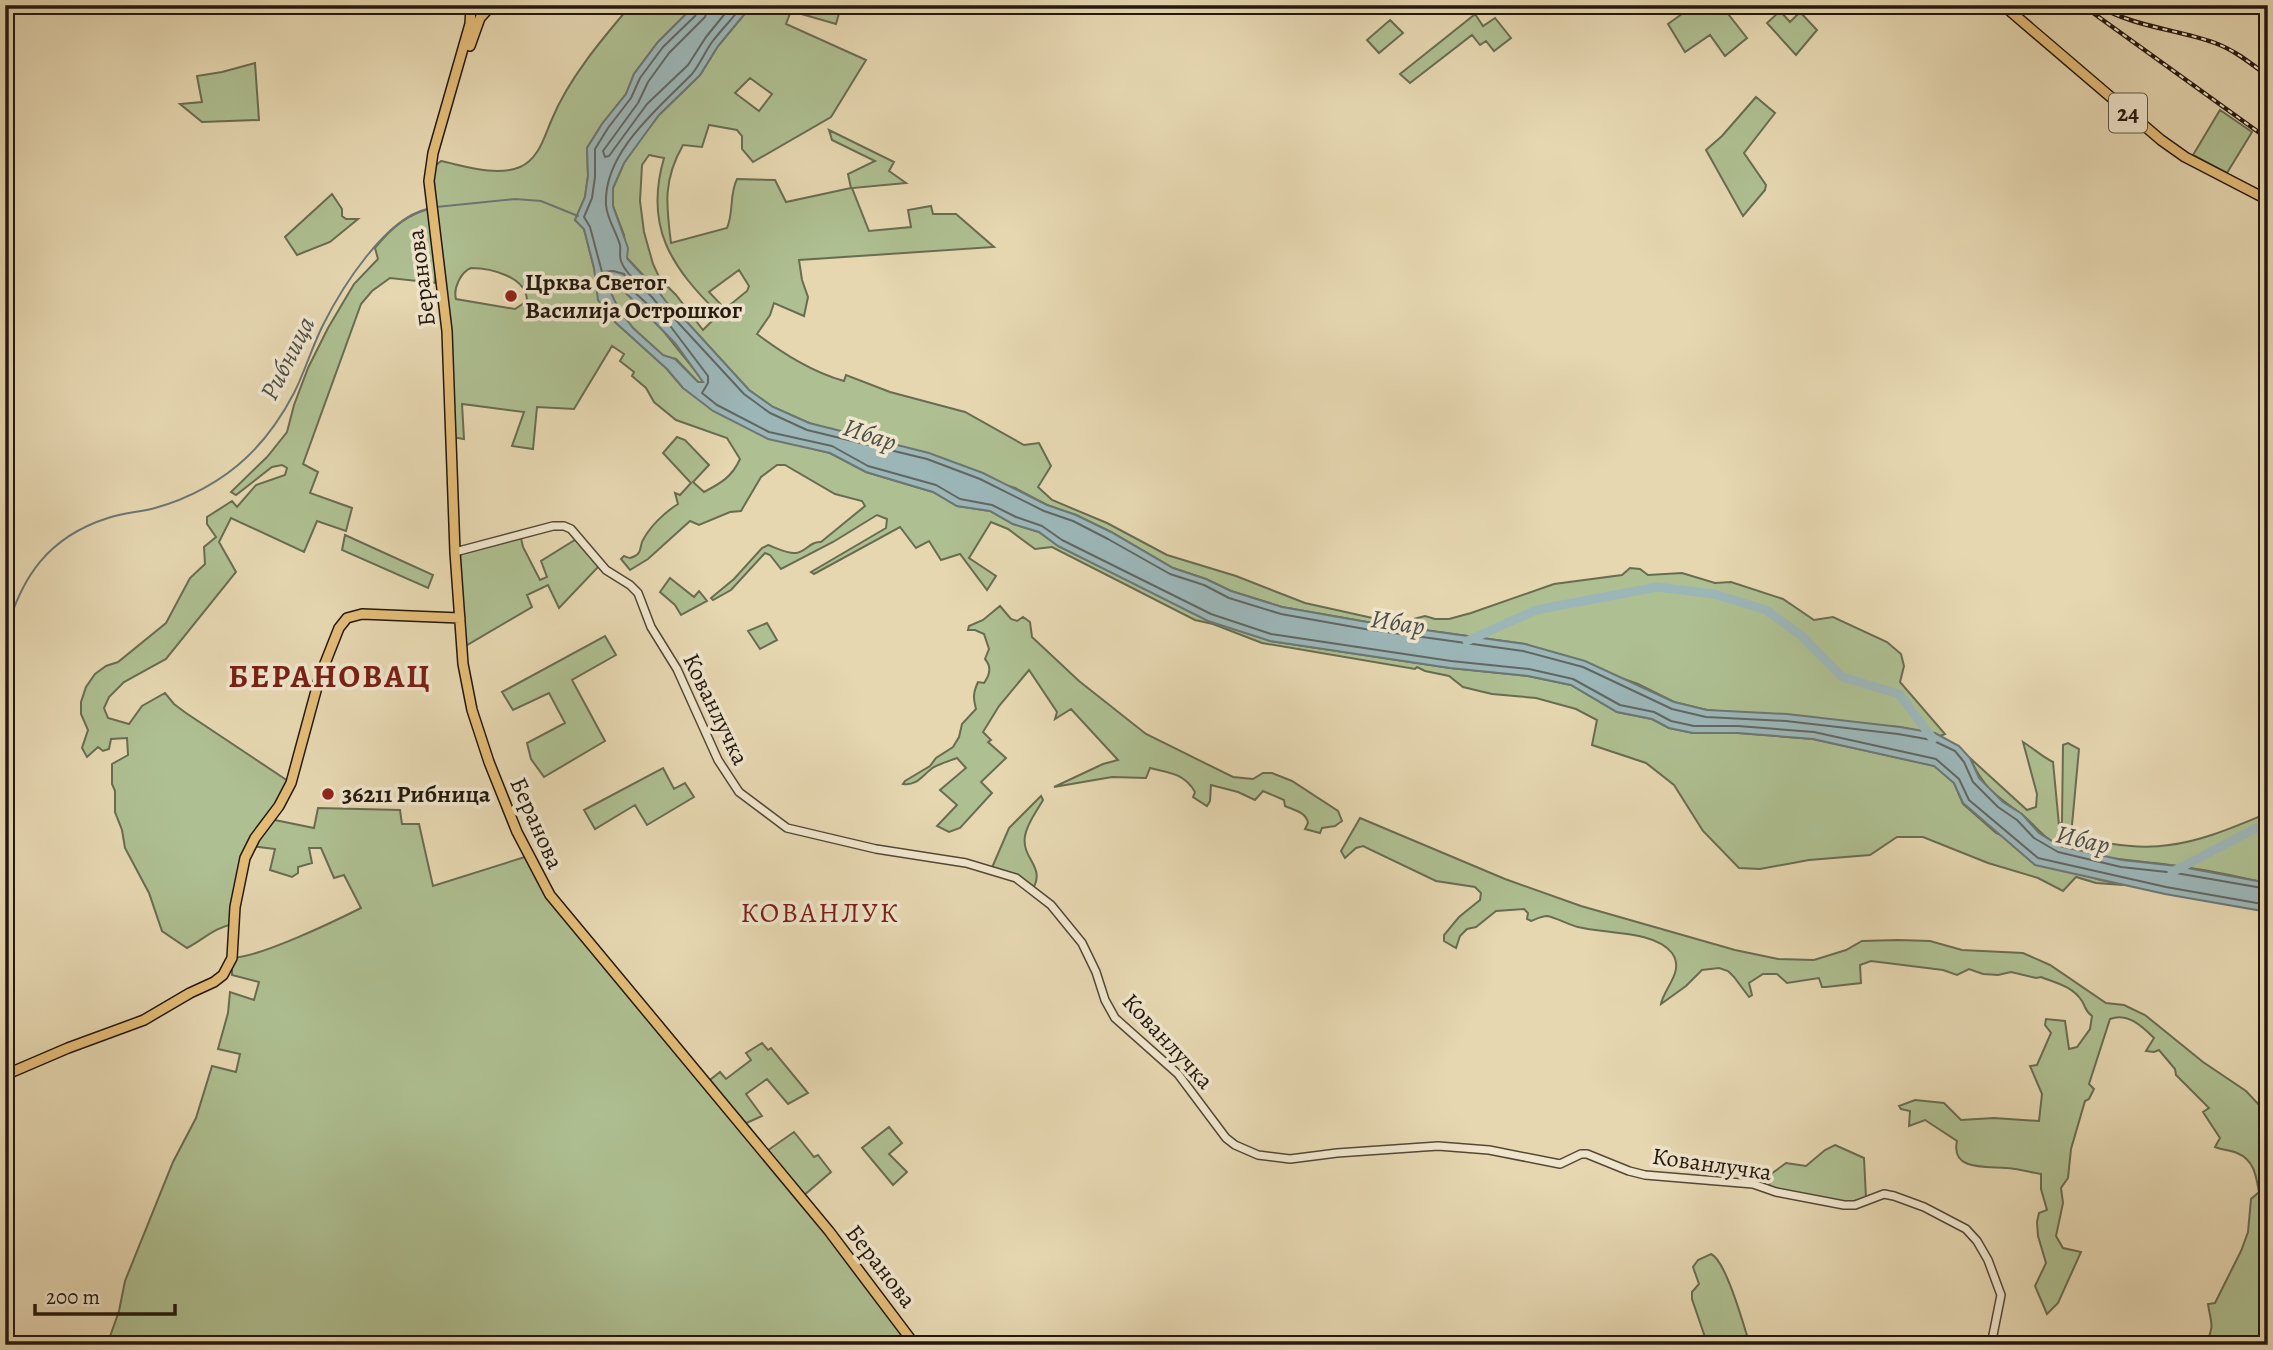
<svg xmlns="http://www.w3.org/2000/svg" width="2273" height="1350" font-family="Alegreya,serif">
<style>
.green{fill:#aebf91;stroke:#696c50;stroke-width:2;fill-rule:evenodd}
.water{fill:#9cb6b8;stroke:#6c7774;stroke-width:2;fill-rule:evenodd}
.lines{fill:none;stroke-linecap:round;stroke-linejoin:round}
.shore{stroke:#606763;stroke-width:2}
.stream{stroke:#6c7774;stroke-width:2}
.river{stroke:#9cb6b8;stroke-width:9}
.minor-casing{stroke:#544837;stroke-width:10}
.major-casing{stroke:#24180e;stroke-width:12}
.minor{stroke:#efe5cc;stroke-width:7}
.major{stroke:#e3bc78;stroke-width:9}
.rail-casing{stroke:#24180e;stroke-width:4.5}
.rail{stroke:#efe5cc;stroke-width:2;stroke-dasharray:5;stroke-linecap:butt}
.poi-dot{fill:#8f2418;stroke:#efe5cc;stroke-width:2.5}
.labels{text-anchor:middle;stroke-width:7;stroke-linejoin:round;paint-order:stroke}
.shield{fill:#efe5cc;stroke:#615647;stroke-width:2}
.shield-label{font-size:23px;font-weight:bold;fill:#24180e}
.street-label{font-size:24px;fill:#24180e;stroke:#efe5cc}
.poi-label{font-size:24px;font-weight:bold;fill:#24180e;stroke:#efe5cc;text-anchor:start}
.water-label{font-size:26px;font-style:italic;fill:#4e4f4a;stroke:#efe5cc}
.quarter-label{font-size:28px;letter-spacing:2px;fill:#7a1f14;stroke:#efe5cc}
.district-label{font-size:32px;font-weight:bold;letter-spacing:2px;fill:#7a1f14;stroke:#efe5cc}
</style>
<rect width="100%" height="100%" fill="#e6d7b1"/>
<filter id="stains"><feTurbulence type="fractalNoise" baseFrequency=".00286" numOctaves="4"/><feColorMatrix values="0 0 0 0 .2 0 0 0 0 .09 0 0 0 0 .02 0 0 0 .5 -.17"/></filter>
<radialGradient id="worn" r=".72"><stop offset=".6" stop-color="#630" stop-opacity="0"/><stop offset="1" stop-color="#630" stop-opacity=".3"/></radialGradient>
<path class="green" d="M 631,5 L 695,5 L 658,42 L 634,74 L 626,94 L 602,124 L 587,148 L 588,176 L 585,197 L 575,220 L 584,229 L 594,268 L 615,322 L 667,369 L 683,388 L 799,445 L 830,453 L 866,472 L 933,492 L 957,506 L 990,511 L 1013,524 L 1039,532 L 1058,546 L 1101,567 L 1270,641 L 1450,668 L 1528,676 L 1571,685 L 1617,712 L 1652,719 L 1669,728 L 1693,733 L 1738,733 L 1813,739 L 1935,766 L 1954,783 L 1963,804 L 1996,833 L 2097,879 L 2123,885 L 2096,883 L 2076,877 L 2063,891 L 2038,878 L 1988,863 L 1923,837 L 1897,837 L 1870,855 L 1809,860 L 1760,869 L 1739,868 L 1703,831 L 1674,785 L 1646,763 L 1592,745 L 1597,720 L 1576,709 L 1536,698 L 1492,694 L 1463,687 L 1449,676 L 1425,671 L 1417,667 L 1415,669 L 1262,643 L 1213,624 L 1195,620 L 1052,547 L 1035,549 L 1008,529 L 991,522 L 969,558 L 996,576 L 987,590 L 960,554 L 941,560 L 929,541 L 916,548 L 900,527 L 814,574 L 811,572 L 886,528 L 887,519 L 877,515 L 833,542 L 781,569 L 770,555 L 765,553 L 731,590 L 713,600 L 711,598 L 734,579 L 762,548 L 768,545 C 776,548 788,554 796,553 C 806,552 810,541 821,542 L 865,506 L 862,501 L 835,494 L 785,465 L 777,465 L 761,477 L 741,511 L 730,512 L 699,525 L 690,521 L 648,559 L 630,570 L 621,559 L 624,556 C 629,558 629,559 635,556 C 641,553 640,548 642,542 C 649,527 665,512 678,504 L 675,493 L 680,495 L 691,483 L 663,453 L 677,437 L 685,440 L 709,465 L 693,482 L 704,492 C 721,483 732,477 740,459 L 727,438 L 676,420 L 654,402 L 646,388 L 632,376 L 634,372 L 620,361 L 624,354 L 612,346 L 574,409 L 537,407 L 533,449 L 512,446 L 524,412 L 462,404 L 464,439 L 451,437 L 447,331 L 436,272 L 435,283 L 390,278 L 372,291 L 361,304 L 303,464 L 318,472 L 310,493 L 352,508 L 346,531 L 317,521 L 304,552 L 231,518 L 219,542 L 236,572 L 166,659 L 124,682 L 109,697 L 104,708 L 108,718 L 129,724 L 142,706 L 165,693 L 174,704 L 186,713 L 291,783 L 270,819 L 314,828 L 318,808 L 400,810 L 402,824 L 419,824 L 433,886 L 528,856 L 545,887 L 706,1083 L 720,1072 L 726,1079 L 751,1060 L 746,1053 L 762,1043 L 768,1050 L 771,1048 L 808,1093 L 788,1104 L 767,1079 L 746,1094 L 762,1116 L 742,1125 L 764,1153 L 794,1132 L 814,1157 L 818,1155 L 831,1172 L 802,1197 L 915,1345 L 107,1345 L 119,1311 L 125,1281 L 173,1162 L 196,1118 L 212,1066 L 236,1072 L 240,1054 L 218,1049 L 228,1013 L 230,992 L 254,1000 L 259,982 L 232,975 L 232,958 C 260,957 333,922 361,908 L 344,875 L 334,878 L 321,848 L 309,848 L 312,863 L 298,867 L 298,873 L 292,877 L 270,870 L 275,849 L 251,846 L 234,924 C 215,927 204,939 187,948 L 162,931 L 149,893 L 125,848 L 122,830 L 115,812 L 115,791 L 112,784 L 112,764 L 128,755 L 127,738 L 111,739 L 109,749 L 103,751 L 98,747 L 87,757 L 82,748 L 88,730 L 81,714 L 81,702 L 86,687 L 95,674 L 106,666 L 118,662 L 166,623 L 190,578 L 205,564 L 204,547 L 216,537 L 207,524 L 207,517 L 232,501 L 237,507 L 256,485 L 285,475 L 287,468 L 282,465 L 272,467 L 236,495 L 231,492 L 267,457 L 287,432 L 294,405 L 308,368 L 328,328 L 354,284 L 378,259 L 375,248 C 391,228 408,213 433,208 L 430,170 L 441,161 C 465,166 496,177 520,167 C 539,159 544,137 552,119 C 569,78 602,39 631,5 ZM 471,268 C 491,268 527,277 527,301 L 515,309 L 456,299 C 453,288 461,272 471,268 Z
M 752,5 L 818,5 L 840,10 L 836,24 L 791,11 L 786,24 L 866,60 L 831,117 L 753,162 L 742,149 L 742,136 L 737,130 L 709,125 L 702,147 L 683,145 C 663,180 666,204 671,243 L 727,228 C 734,212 729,195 737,179 L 775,180 L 786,202 L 851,188 L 848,174 L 875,161 L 832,140 L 829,130 L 894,162 L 889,171 L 906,183 L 852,188 L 869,231 L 911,227 L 908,210 L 931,206 L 933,214 L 956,214 L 994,247 L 799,260 L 802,280 L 808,297 L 804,316 L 774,303 L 770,315 L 757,334 C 784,354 812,372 844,381 L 846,375 L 890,392 L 965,412 L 1024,445 L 1039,443 L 1051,466 L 1038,487 L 1052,500 L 1107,523 L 1167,555 L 1236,576 L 1305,603 L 1377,619 L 1402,622 L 1425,616 L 1435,619 L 1449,619 L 1471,613 L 1554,584 L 1622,575 L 1630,568 L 1640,569 L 1648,575 L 1682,573 L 1715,583 L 1731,582 L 1783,599 L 1814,620 L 1833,617 L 1887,642 L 1901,654 L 1904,666 L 1900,682 L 1945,734 L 1940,736 L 1900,727 L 1707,710 L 1674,702 L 1638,684 L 1525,644 L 1367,622 L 1282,607 L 1231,591 L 1206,579 L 1173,568 L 1111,532 L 1076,515 L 1047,505 L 1015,488 L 809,423 L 773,407 L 749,390 L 676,310 L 667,306 L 659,292 L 627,258 L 624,235 L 613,206 L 613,188 L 624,163 L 638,142 L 659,115 L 700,75 L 718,46 ZM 750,78 L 772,94 L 759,111 L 735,93 ZM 649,155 L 664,158 C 644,227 671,267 719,314 L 703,330 L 676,295 L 660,279 L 653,264 L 644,232 L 640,201 L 642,165 ZM 739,270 L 749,286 L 747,291 L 725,309 L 709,292 Z
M 1468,5 L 1485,5 L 1475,14 L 1483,26 L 1495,18 L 1511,38 L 1494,51 L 1486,41 L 1480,45 L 1472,35 L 1410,83 L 1400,74 L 1474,15 Z
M 1682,5 L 1721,5 L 1747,38 L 1725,56 L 1710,35 L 1685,52 L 1668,24 L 1686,11 Z
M 1780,11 L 1790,22 L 1800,12 L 1817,30 L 1796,55 L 1767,23 Z
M 1390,20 L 1403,33 L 1379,53 L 1367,40 Z
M 255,63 L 259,120 L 202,122 L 180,104 L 202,102 L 197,76 L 222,72 Z
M 1756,97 L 1775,113 L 1744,153 L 1766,185 L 1765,190 L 1743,216 L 1706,150 L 1722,136 Z
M 2220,110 L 2252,132 L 2227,173 L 2193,155 Z
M 332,194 L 342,209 L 342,216 L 346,219 L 358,219 L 330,242 L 297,255 L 285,237 Z
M 610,278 L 617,279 L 626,293 L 660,327 L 704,382 L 698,382 L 676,359 L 663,356 L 633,328 L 619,310 L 610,293 Z
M 520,534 L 523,547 L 540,580 L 547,577 L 541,561 L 578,538 L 600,565 L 559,608 L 548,585 L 527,595 L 532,607 L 462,648 L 455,552 Z
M 345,535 L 433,575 L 428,588 L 342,550 Z
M 670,578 L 694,597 L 699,591 L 707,601 L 681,615 L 675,605 L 660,592 Z
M 1000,606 L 1011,619 L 1017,621 L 1023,617 L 1030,622 L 1032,637 L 1079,681 L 1146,734 L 1233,777 L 1253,779 L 1263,773 L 1272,773 L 1292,781 L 1338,811 L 1342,821 L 1335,826 L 1322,828 L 1320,833 L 1305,829 L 1308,823 C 1306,812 1294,810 1285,806 L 1284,800 L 1263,791 L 1255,800 L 1238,792 L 1211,785 L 1210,801 L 1207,806 L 1193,797 L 1195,792 C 1184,773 1169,773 1150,768 L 1146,778 L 1112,777 L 1054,787 L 1103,764 L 1118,760 L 1071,709 L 1055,719 L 1057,712 L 1029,670 L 999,706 L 983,732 L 991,740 L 988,742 L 1006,758 L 981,782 L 992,793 L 960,828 L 949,832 L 937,826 L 957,805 L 940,790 L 966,768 L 957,758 C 949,761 942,763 934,767 C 923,774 918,786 903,784 L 905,781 L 930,766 L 936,758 L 953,747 L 959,737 L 962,724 L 976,709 C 973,698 973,693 978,682 L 984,683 C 990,675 992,667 985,659 L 989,649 L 984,634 L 975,630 L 968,630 L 969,626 L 983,620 Z
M 767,623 L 777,640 L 760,649 L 748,631 Z
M 605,636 L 616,655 L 572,680 L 605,741 L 544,777 L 531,759 L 527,743 L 565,723 L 549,693 L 513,710 L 502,692 Z
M 2023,742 C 2033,748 2041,756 2053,762 L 2059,825 L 2062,822 L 2063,745 L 2068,743 L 2079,749 L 2071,836 L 2076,838 C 2106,843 2138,850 2169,845 C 2203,841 2236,826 2268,813 L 2268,883 C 2238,877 2208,870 2178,866 C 2139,860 2098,860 2061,846 C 2043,839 2034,823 2020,813 C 1995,795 1983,787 1970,758 L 2027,810 L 2036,807 L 2037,794 Z
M 663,768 L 674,789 L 685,783 L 694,797 L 647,825 L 635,805 L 595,829 L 584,810 Z
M 1041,796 L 1043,800 C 1037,811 1027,823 1025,836 C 1021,859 1047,867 1032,890 L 1016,878 L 991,870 L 1009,828 Z
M 1360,818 L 1505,879 L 1581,906 L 1735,950 L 1778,959 L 1814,960 L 1846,950 L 1862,941 L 1898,940 L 1930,941 L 1962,950 L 2023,953 L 2050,965 L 2106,1003 L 2124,1005 L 2145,1015 L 2203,1062 L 2246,1091 L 2260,1106 L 2268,1109 L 2268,1345 L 2206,1345 C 2215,1322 2211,1325 2208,1304 L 2215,1303 L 2241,1251 L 2248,1232 L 2251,1199 L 2259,1192 C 2256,1175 2254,1160 2237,1153 C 2231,1150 2222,1150 2215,1147 L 2220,1138 L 2203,1112 L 2209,1108 L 2176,1075 L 2175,1069 L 2159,1050 L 2154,1052 L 2146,1051 L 2154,1038 C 2142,1026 2127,1012 2110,1019 L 2089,1084 L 2094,1089 L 2089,1099 L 2085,1101 L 2071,1149 L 2068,1178 L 2061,1188 L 2063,1203 L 2056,1236 L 2063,1248 L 2081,1252 L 2058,1303 L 2047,1314 L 2035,1286 L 2046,1263 L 2038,1236 L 2037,1222 L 2039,1213 L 2047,1210 L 2041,1189 L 2041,1174 C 2030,1172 2019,1169 2007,1168 C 1989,1166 1950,1172 1957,1141 L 1925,1120 L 1909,1126 L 1910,1111 L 1901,1109 L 1899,1106 L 1915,1100 L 1944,1103 L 1961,1120 L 1994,1118 L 2039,1121 L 2042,1094 L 2030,1066 L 2037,1065 L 2051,1033 L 2045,1025 L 2046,1019 L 2065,1021 L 2069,1049 L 2077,1047 L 2090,1029 L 2092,1016 C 2085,1011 2086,1008 2082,1001 C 2072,986 2056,983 2041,977 L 2036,978 L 2011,972 L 1998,975 L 1983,974 L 1969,969 L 1957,975 L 1943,970 L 1871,961 L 1860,965 L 1861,983 L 1826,987 L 1822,987 L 1819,978 L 1787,983 L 1777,974 L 1763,974 L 1749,983 L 1752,995 L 1749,997 L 1734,977 L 1728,971 L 1719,968 L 1702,970 L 1686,986 L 1661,1004 C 1664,988 1685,971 1672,953 C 1654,930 1604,934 1578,927 C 1569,925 1555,917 1547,916 C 1542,916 1536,919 1531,921 L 1527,919 L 1528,913 L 1524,909 L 1496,911 L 1476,927 L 1467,929 L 1460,936 L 1456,948 L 1444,941 L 1444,935 L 1459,917 L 1480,900 L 1481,893 L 1475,887 L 1436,881 L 1363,846 L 1356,848 L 1345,858 L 1341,851 Z
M 889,1127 L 902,1143 L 889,1154 L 907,1172 L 893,1185 L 862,1148 Z
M 1835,1145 L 1864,1158 L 1866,1198 C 1844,1208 1802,1194 1777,1190 L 1769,1186 L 1771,1174 L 1786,1163 L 1806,1166 L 1825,1150 Z
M 1711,1254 C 1726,1260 1744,1327 1750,1345 L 1708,1345 L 1706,1340 L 1692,1299 L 1692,1292 L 1699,1284 L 1693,1267 L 1698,1260 Z"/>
<path class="water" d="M 695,5 L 752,5 L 718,46 L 700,75 L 659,115 L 624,163 L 613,188 L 613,206 L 628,248 L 627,258 C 636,269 646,278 656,289 C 664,297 666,305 676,310 L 749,390 L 773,407 L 809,423 L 929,453 L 983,473 L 1047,505 L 1076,515 L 1111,532 L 1173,568 L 1206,579 L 1231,591 L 1282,607 L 1367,622 L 1525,644 L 1585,661 L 1674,702 L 1707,710 L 1787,714 L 1900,727 L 1935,733 L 1959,746 L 1970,758 L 1979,778 L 2003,802 L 2022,814 L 2039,833 L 2060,846 L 2122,860 L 2177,866 L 2268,883 L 2268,912 L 2165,894 L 2035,865 L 1963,803 L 1954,783 L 1934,766 L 1813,739 L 1738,733 L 1693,733 L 1669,728 L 1652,719 L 1617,712 L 1571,685 L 1528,676 L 1450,668 L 1270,641 L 1208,621 L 1058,546 L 1039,532 L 1013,524 L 990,511 L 957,506 L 933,492 L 866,472 L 830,453 L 768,439 L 713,411 L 683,388 L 667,369 L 615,322 L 598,300 L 594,268 L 584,229 L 575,220 L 585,197 L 588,176 L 587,148 L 602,124 L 626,94 L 634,74 L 658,42 ZM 610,279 L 617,279 L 626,293 L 675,343 L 703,382 L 698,382 L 675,359 L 663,355 L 633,328 L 619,310 L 611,293 Z"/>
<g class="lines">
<path class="shore" d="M 700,5 L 695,16 L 663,47 L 640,78 L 631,98 L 608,128 L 595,149 L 595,177 L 592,198 L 584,217 L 590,227 L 602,272 L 613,271 L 624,274 L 631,289 L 657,313 L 661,309 C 650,290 627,278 621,261 C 619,256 621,250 620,245 C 616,231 607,219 606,205 C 603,152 659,108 692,74 C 700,64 705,52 712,42 C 722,29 733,18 743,5
M 709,5 L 705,17 L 669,53 L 648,82 L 638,103 L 603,151 L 605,157 L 609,156 L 647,104 L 688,65 L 706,37 L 732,5
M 2268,889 L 2176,873 L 2121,867 L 2058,852 L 2034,838 L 2017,820 L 1998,807 L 1973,782 L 1964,762 L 1955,751 L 1932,740 L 1898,734 L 1786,721 L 1706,717 L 1672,709 L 1583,667 L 1523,651 L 1365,629 L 1281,614 L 1229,598 L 1204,585 L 1170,574 L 1108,539 L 1073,521 L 1044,511 L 980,479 L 927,459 L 807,430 L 770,413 L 744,394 L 672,316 L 666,313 L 662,315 L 708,376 L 708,383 L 702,393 L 717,405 L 769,432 L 832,446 L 868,466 L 936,485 L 960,499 L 992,505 L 1016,517 L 1042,526 L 1062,540 L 1211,614 L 1271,634 L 1451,661 L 1529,669 L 1573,679 L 1620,705 L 1654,712 L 1671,721 L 1694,726 L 1738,726 L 1814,732 L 1936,759 L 1959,779 L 1969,800 L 2038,858 L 2166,887 L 2268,905"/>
<path class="stream" d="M 436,207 L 515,199 L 541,201 L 578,216
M 5,635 C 21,577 48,537 108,518 C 123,513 140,512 155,508 C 188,499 222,481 247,457 C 266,439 282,416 294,393 C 305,371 312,347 323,325 C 342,287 385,219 427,209"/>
<path class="river" d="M 1467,641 L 1536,610 L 1657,587 L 1714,594 L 1766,610 L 1802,636 L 1842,677 L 1899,694 L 1933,739
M 2172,872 L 2268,822"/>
<defs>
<path id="minor" d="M 455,552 L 553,526 L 564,526 L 571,529 L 606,570 L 630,585 L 638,593 L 651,627 L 677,669 L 718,760 L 739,792 L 787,828 L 876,849 L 966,863 L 1016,878 L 1051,905 L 1082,943 L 1096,972 L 1105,1000 L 1115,1018 L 1178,1074 L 1226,1138 L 1235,1145 L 1258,1155 L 1290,1159 L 1337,1153 L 1438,1146 L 1489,1150 L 1560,1164 L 1581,1154 L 1587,1154 L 1629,1171 L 1645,1175 L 1753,1184 L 1776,1192 L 1844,1205 L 1855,1205 L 1884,1194 L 1894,1196 L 1924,1207 L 1966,1229 L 1977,1241 L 1988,1260 L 2001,1295 L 1991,1345"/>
<path id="major" d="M 2003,5 L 2161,140 L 2185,157 L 2268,200
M 471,8 L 470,24 L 433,153 L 429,181 L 447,331 L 455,552 L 463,664 L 472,710 L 489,762 L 517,832 L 550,895 L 829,1231 L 915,1345
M 470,46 L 480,18 L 492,5
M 5,1075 L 68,1048 L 144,1020 L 190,993 L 214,982 L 223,975 L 232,958 L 235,907 L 245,858 L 255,838 L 279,806 L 291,783 L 320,676 L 339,628 L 347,618 L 362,614 L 460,618"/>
</defs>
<use href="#minor" class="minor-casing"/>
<use href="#major" class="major-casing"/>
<use href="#minor" class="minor"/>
<use href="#major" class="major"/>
<defs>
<path id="rail" d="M 2082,5 L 2268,139
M 2097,5 C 2133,27 2176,29 2215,43 C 2234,50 2249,62 2265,74"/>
</defs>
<use href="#rail" class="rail-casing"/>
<use href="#rail" class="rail"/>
</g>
<g class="poi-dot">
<circle cx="511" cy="296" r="7"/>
<circle cx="328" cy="794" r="7"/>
</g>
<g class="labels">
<rect class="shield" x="2109" y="93.5" width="38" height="39" rx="5"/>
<g class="shield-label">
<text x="2128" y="121">24</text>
</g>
<g class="street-label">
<text transform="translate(421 278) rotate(-97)" y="8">Беранова</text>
<text transform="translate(716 709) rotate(64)" y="8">Кованлучка</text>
<text transform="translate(537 823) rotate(66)" y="8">Беранова</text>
<text transform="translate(1168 1041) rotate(47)" y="8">Кованлучка</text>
<text transform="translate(1712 1164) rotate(8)" y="8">Кованлучка</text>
<text transform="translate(881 1266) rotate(52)" y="8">Беранова</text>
</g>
<g class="poi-label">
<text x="525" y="290">Црква Светог<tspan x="525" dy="28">Василија Острошког</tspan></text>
<text x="342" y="802">36211 Рибница</text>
</g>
<g class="water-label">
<text transform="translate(287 358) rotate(-63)" y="9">Рибница</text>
<text transform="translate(870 434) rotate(18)" y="9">Ибар</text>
<text transform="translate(1398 622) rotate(9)" y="9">Ибар</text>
<text transform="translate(2083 839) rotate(13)" y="9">Ибар</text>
</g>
<g class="quarter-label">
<text x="820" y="922">КОВАНЛУК</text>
</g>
<g class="district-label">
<text x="330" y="687">БЕРАНОВАЦ</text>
</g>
</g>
<rect width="2273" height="1350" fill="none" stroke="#e6d7b1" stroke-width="28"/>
<rect x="7" y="7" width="2259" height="1336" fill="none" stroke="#24180e" stroke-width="3.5"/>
<rect x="14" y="14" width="2245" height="1322" fill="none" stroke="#24180e" stroke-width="2"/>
<path d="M35 1304v10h140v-10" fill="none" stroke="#24180e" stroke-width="3.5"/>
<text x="46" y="1304" font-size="21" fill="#24180e" stroke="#efe5cc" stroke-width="5" paint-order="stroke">200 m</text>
<rect width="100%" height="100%" filter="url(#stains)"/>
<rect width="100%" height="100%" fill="url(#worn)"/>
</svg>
